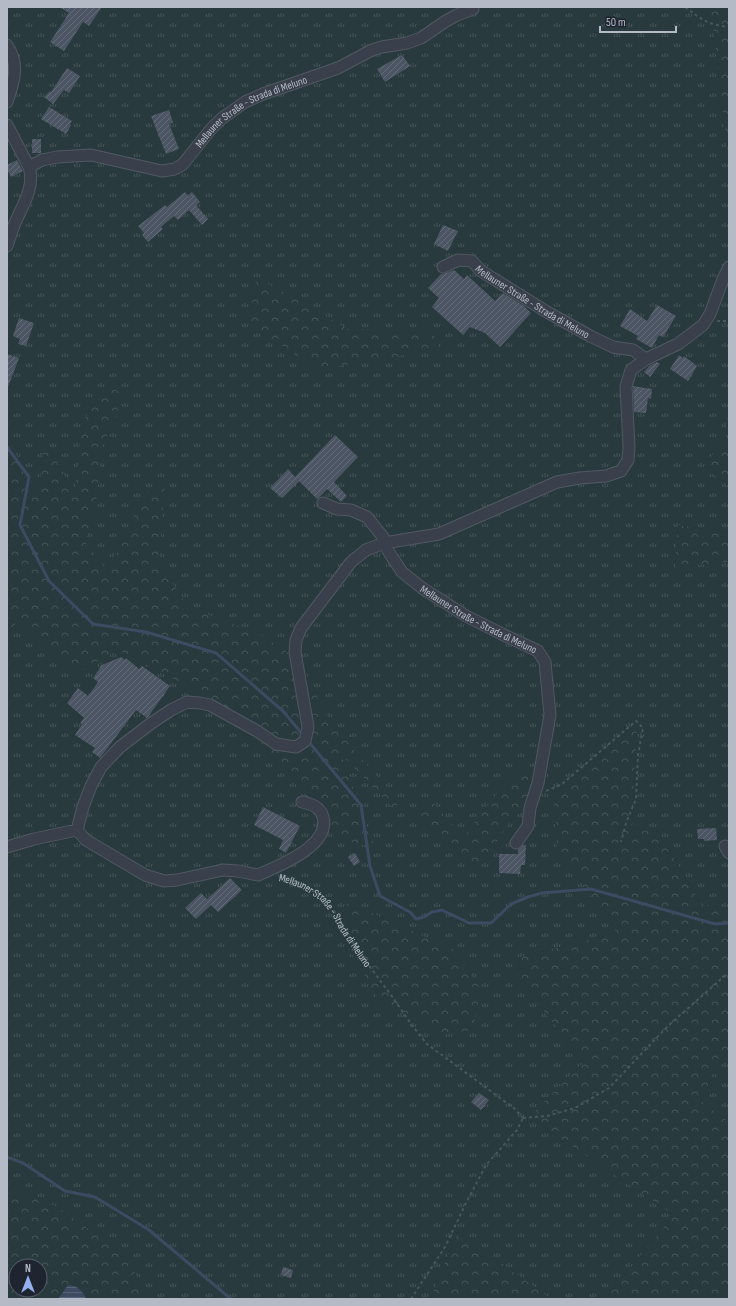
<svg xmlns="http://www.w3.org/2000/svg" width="736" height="1306" font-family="'Sofia Sans Condensed',sans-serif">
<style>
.grass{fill:url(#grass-tufts);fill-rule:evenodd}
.forest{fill:url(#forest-crowns);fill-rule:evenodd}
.water{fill:url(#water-rules)}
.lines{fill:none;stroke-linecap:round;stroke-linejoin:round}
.stream{stroke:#3d4a62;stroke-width:3}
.building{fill:url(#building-hatch)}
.minor-casing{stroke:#515863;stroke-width:13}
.path{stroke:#47575b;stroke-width:2;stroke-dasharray:3 3;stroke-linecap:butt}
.minor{stroke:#39404b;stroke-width:11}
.labels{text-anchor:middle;stroke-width:3.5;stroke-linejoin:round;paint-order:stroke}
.street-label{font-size:11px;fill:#b5bbc6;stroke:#1e2530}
</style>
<defs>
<pattern id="grass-tufts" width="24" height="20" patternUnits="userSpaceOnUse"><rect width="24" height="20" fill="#283a3d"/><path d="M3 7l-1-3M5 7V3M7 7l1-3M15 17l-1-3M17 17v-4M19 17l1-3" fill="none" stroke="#455558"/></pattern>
<pattern id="forest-crowns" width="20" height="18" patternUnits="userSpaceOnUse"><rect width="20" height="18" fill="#283a3d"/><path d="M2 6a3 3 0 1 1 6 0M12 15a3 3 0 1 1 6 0" fill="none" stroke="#455558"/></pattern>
<pattern id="water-rules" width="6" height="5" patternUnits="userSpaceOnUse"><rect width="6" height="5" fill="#3d4a62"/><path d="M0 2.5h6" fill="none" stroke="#576277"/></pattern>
<pattern id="building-hatch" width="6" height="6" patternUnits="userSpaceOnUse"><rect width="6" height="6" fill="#4c5563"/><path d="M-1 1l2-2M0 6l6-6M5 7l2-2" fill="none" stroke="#646c78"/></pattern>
</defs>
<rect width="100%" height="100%" fill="#252d3b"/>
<path class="grass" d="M 7,7 L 697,7 L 712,19 L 729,163 L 729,411 L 728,411 L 726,436 L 704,467 L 729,486 L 729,533 L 678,525 L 675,567 L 729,562 L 729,908 L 701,904 L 659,832 L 632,829 L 637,726 L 604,752 L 554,796 L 557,847 L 617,933 L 521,957 L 518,978 L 584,1062 L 529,1117 L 674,1215 L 605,1299 L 551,1299 L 458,1232 L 430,1299 L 7,1299 ZM 16,1266 L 40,1266 L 40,1290 L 16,1290 Z
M 729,1053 L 729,1122 L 701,1101 L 719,1062 Z"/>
<path class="forest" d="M 697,7 L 729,7 L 729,163 L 712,19 Z
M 257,278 L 304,303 L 347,329 L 432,331 L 440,349 L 317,370 L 248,322 Z
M 112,387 L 124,396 L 102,448 L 96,503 L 85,542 L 106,569 L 131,531 L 138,498 L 165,480 L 159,562 L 188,607 L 262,635 L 301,662 L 324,712 L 358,755 L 400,802 L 393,808 L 341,754 L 374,845 L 356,845 L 326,821 L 286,773 L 221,704 L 118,650 L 73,675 L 18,620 L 7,635 L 7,439 L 39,494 L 44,441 L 75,492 L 81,429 L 90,406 Z
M 728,411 L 729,411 L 729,486 L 704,467 L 726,436 Z
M 678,525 L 729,533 L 729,562 L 675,567 Z
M 637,725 L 632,829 L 659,832 L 701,904 L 729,908 L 729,1053 L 719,1062 L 701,1101 L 729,1122 L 729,1299 L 605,1299 L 674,1215 L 529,1117 L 584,1062 L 518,978 L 521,957 L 617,933 L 557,847 L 554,796 L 604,752 Z
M 523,765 L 532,789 L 475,873 L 420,817 L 432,802 L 464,837 L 493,798 Z
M 347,902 L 453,949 L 481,989 L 473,1030 L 447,1034 L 381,1004 L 351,952 Z
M 7,1190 L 56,1206 L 123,1254 L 151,1299 L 15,1299 L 7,1292 ZM 16,1266 L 40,1266 L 40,1290 L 16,1290 Z
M 458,1232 L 551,1299 L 430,1299 Z"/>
<path class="water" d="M 68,1285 C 78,1286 82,1290 86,1299 L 58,1299 Z"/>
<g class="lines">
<path class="stream" d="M 7,447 L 29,477 L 20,525 L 49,581 L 93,624 L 146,632 L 216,653 L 283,711 L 303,735
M 308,741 L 361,805 L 370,866 L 380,896 L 410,912 L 416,919 L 424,917 L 432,912 L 442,910 L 469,923 L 491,923 L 511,904 L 528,897 L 542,893 L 591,889 L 715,924 L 729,923
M 7,1157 L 23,1163 L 65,1191 L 95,1197 L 149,1230 L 231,1299"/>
</g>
<path class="building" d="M 59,7 L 102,7 L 89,26 L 83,22 L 64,51 L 50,42 L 69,13 Z
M 402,55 L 410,66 L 385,82 L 377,69 Z
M 67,68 L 80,76 L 69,93 L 64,90 L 53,104 L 44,97 L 50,91 L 51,92 Z
M 49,107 L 72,121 L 70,124 L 71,125 L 66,134 L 41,119 Z
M 169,110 L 173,122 L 169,124 L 179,149 L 166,154 L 151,116 Z
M 32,139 L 41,139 L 41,153 L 32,153 Z
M 17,160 L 23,171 L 11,177 L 7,169 L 7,165 Z
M 185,192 L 188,196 L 192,192 L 200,202 L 196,205 L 208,219 L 202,225 L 189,210 L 178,220 L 174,216 L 161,227 L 163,229 L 148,242 L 142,235 L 144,233 L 138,226 L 165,205 L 167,207 Z
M 443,225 L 458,231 L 448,251 L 434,244 Z
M 454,270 L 464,279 L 467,275 L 495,301 L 503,293 L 524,306 L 531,313 L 500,347 L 485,333 L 470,327 L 463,335 L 432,307 L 439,298 L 428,288 L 441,274 L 446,273 Z
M 657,305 L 676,316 L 663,337 L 659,335 L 652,348 L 636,339 L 638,336 L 620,326 L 630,309 L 647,321 Z
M 19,318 L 34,323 L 26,346 L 18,344 L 20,339 L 13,336 Z
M 7,354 L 19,358 L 8,387 L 7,387 Z
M 679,355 L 683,358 L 684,356 L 697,366 L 688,381 L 670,369 Z
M 657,362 L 660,364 L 650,377 L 644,372 L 649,366 Z
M 633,386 L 652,389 L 651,399 L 648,398 L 646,413 L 634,412 Z
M 335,435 L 358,457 L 334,482 L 347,496 L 341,502 L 327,489 L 317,499 L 299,481 L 282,498 L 270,488 L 288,469 L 295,477 Z
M 121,657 L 125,660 L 126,658 L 139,669 L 142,666 L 170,686 L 148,717 L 147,718 L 136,710 L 100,758 L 92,752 L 95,748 L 75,735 L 82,724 L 80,723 L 84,718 L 67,703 L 78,688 L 88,696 L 98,682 L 93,678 L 102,665 Z
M 263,807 L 300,826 L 286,853 L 279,849 L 283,840 L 254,825 Z
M 716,828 L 717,840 L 704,841 L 704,839 L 698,839 L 697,829 Z
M 523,845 L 526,845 L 525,865 L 521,865 L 520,874 L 499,873 L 499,854 L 518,854 L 518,850 Z
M 355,853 L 360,862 L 354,866 L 348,857 Z
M 230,878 L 242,890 L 218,912 L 211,905 L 196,919 L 185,908 L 201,893 L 207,899 Z
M 479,1093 L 489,1100 L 481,1110 L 471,1102 Z
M 283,1267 L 293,1270 L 291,1278 L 281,1275 Z"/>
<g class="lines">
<defs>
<g id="minor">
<path d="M 7,45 C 20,65 14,81 7,102"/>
<path d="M 7,125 L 29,167 C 36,188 20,209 13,228 C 11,234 9,240 7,246"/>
<path id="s2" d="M 29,167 L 42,160 L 57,157 L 91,155 L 162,171 L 175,169 L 183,164 L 211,129 L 221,119 L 245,102 L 263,94 L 338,68 L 372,50 L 382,47 L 407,43 L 421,38 L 446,21 L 457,15 L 473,9"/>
<path id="s3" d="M 443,267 L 458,260 L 472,261 L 481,271 L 547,312 L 590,336 L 613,347 L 633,350 L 646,359"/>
<path id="s4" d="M 323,503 L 337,509 L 351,510 L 367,517 L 383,537 L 384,543 L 390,554 L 402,572 L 422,588 L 466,616 L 502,634 L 538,651 L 545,662 L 550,715 L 538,783 L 530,808 L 528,826 L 516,843"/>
<path d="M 77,830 L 86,840 L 145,875 L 164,881 L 177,880 L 223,870 L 238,871 L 258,875 C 278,866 331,846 323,817 C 320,807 312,804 302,802"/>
<path d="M 725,846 L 729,853"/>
<path d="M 7,847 L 34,839 L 77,830 L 83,807 L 91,786 L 101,767 L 120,747 L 150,724 L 171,710 L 187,702 L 200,703 L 210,705 L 257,731 L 276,744 L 296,747 L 305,741 L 308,727 L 295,652 L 296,640 L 301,628 L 351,562 L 366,550 L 384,543 L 439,534 L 557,482 L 580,478 L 606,476 L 621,471 L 628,460 L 629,447 L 626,386 L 631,370 L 646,359 L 678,344 L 703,325 L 710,314 L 723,279 L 729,267"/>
</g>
</defs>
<use href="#minor" class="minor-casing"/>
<g class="path">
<path d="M 685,7 C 701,19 708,25 729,27"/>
<path d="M 729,241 L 729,252"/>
<path d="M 717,321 L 726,321 L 729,323"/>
<path d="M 546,791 L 562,784 L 636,721 L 643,728 L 638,755 L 636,799 L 626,823 L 621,842"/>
<path id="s1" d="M 279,877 L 284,878 L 302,884 L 323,897 L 337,915 L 342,926 L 367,963 L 391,995 L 414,1028 L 427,1044 L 515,1109 L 523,1118"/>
<path d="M 523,1118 L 547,1116 L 575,1108 L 609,1088 L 668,1026 L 721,979 L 729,973"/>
<path d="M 411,1299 L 445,1247 L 466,1203 L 486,1165 L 517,1130 L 523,1118"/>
</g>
<use href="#minor" class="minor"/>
</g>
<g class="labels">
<g class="street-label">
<text dy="4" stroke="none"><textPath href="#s2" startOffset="248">Mellauner Straße - Strada di Meluno</textPath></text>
<text dy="4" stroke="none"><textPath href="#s3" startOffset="104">Mellauner Straße - Strada di Meluno</textPath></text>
<text dy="4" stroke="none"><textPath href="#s4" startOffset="203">Mellauner Straße - Strada di Meluno</textPath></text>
<text dy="4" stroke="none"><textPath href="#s1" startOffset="66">Mellauner Straße - Strada di Meluno</textPath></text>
</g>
</g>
<rect width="736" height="1306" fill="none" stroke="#b5bbc6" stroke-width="16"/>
<g transform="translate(28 1278)"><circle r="19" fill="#1e2530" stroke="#5a616c"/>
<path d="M0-3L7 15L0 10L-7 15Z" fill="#92b1ee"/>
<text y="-6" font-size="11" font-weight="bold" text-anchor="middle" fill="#b5bbc6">N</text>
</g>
<path d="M600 26v6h76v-6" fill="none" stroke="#b5bbc6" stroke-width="2"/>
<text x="606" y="26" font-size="12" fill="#b5bbc6" stroke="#1e2530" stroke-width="3" paint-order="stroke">50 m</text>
</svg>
